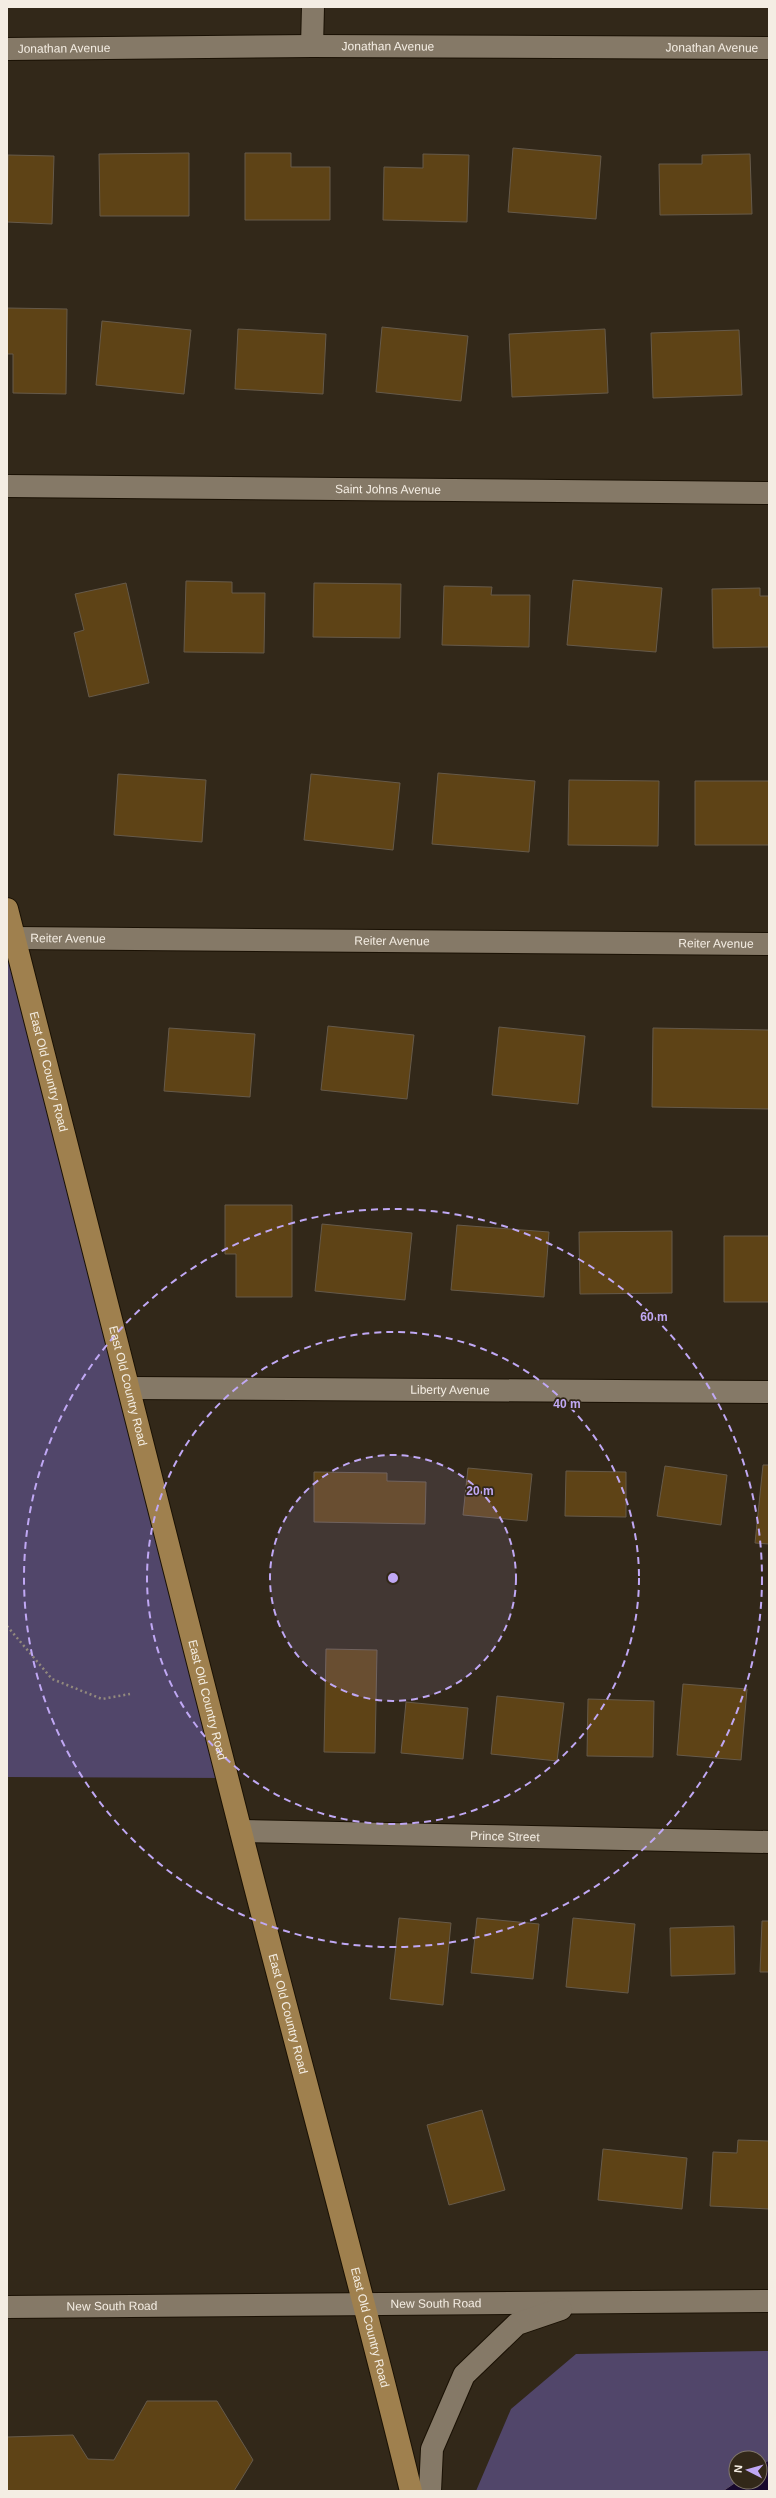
<svg xmlns="http://www.w3.org/2000/svg" width="776" height="2498" font-family="Arial,sans-serif">
<style>
.green{fill:#51466a;fill-rule:evenodd}
.water{fill:#18092e;stroke:#5a4d64}
.building{fill:#5e4316;stroke:#665a4a}
.lines{fill:none;stroke-linecap:round;stroke-linejoin:round}
.street-casing{stroke:#1a1104;stroke-width:24}
.secondary-casing{stroke:#1a1104;stroke-width:24}
.primary-casing{stroke:#1a1104;stroke-width:24}
.path{stroke:#92897d;stroke-width:2.5;stroke-dasharray:2 3;stroke-linecap:butt}
.street{stroke:#857967;stroke-width:22}
.secondary{stroke:#857967;stroke-width:22}
.primary{stroke:#9f804e;stroke-width:22}
.ring{fill:none;stroke:#c0a8f4;stroke-width:2;stroke-dasharray:7 5}
.labels{text-anchor:middle;stroke-width:3.5;stroke-linejoin:round;paint-order:stroke}
.street-label{font-size:12px;fill:#f4ede3;stroke:#322819}
.centre{fill:#c0a8f4;stroke:#322819;stroke-width:2}
.ring-label{font-size:12px;text-anchor:middle;font-weight:bold;fill:#c0a8f4;stroke:#322819;stroke-width:3.5;stroke-linejoin:round;paint-order:stroke}
</style>
<rect width="100%" height="100%" fill="#322819"/>
<path class="green" d="M 7,910 L 228,1778 L 7,1777 Z
M 769,2351 L 769,2491 L 476,2491 L 511,2409 L 576,2354 ZM 736,2458 L 760,2458 L 760,2482 L 736,2482 Z"/>
<path class="water" d="M 769,2460 L 769,2491 L 723,2491 L 736,2482 L 760,2482 L 760,2466 Z"/>
<path class="building" d="M 513,148 L 601,156 L 596,219 L 508,212 Z
M 189,153 L 189,216 L 100,216 L 99,154 Z
M 245,153 L 291,153 L 291,167 L 330,167 L 330,220 L 245,220 Z
M 423,154 L 469,155 L 467,222 L 383,220 L 384,167 L 423,168 Z
M 750,154 L 752,214 L 660,215 L 659,164 L 702,164 L 702,155 Z
M 8,155 L 54,156 L 52,224 L 7,222 Z
M 7,308 L 67,309 L 66,394 L 13,393 L 13,354 L 7,354 Z
M 102,321 L 191,330 L 184,394 L 96,385 Z
M 382,327 L 468,336 L 461,401 L 376,392 Z
M 238,329 L 326,334 L 323,394 L 235,389 Z
M 605,329 L 608,393 L 512,397 L 509,334 Z
M 739,330 L 742,395 L 653,398 L 651,333 Z
M 573,580 L 662,588 L 656,652 L 567,645 Z
M 186,581 L 232,582 L 232,593 L 265,593 L 264,653 L 184,652 Z
M 126,583 L 149,683 L 89,697 L 74,633 L 84,630 L 75,594 Z
M 314,583 L 401,584 L 400,638 L 313,637 Z
M 444,586 L 492,587 L 491,595 L 530,595 L 529,647 L 442,645 Z
M 760,588 L 760,596 L 769,596 L 769,647 L 713,648 L 712,589 Z
M 438,773 L 535,781 L 529,852 L 432,844 Z
M 118,774 L 206,780 L 202,842 L 114,835 Z
M 311,774 L 400,783 L 393,850 L 304,840 Z
M 569,780 L 659,781 L 658,846 L 568,845 Z
M 695,781 L 769,781 L 769,845 L 695,845 Z
M 328,1026 L 414,1035 L 407,1099 L 321,1090 Z
M 499,1027 L 585,1036 L 578,1104 L 492,1095 Z
M 169,1028 L 255,1034 L 250,1097 L 164,1091 Z
M 653,1028 L 769,1030 L 769,1109 L 652,1107 Z
M 225,1205 L 292,1205 L 292,1297 L 236,1297 L 236,1254 L 225,1254 Z
M 322,1224 L 412,1233 L 405,1300 L 315,1291 Z
M 457,1225 L 549,1232 L 544,1297 L 451,1290 Z
M 672,1231 L 672,1293 L 580,1294 L 579,1232 Z
M 724,1236 L 769,1236 L 769,1302 L 724,1302 Z
M 763,1465 L 769,1465 L 769,1544 L 755,1543 Z
M 665,1466 L 727,1475 L 721,1525 L 657,1516 Z
M 468,1468 L 532,1474 L 527,1521 L 463,1515 Z
M 566,1471 L 626,1472 L 626,1517 L 565,1516 Z
M 314,1472 L 387,1473 L 387,1481 L 426,1482 L 425,1524 L 314,1522 Z
M 326,1649 L 377,1650 L 375,1753 L 324,1752 Z
M 683,1684 L 747,1689 L 741,1760 L 677,1755 Z
M 497,1696 L 564,1703 L 557,1761 L 491,1754 Z
M 588,1699 L 654,1701 L 653,1757 L 587,1756 Z
M 406,1702 L 468,1708 L 463,1759 L 401,1753 Z
M 399,1918 L 451,1923 L 443,2005 L 390,1999 Z
M 477,1918 L 539,1924 L 533,1979 L 471,1973 Z
M 573,1918 L 635,1924 L 628,1993 L 566,1987 Z
M 762,1921 L 769,1921 L 769,1972 L 760,1972 Z
M 734,1926 L 735,1974 L 671,1976 L 670,1928 Z
M 482,2110 L 505,2190 L 449,2205 L 427,2125 Z
M 738,2140 L 769,2141 L 769,2209 L 710,2206 L 713,2152 L 737,2153 Z
M 603,2149 L 687,2158 L 682,2209 L 598,2200 Z
M 147,2401 L 217,2401 L 253,2460 L 234,2491 L 7,2491 L 7,2437 L 73,2435 L 88,2459 L 114,2460 Z"/>
<g class="lines">
<defs>
<g id="street">
<path d="M 312,46 L 313,7"/>
<path id="s1" d="M 7,49 L 312,46 L 769,48"/>
<path id="s2" d="M 7,486 L 769,493"/>
<path id="s3" d="M 14,938 L 769,944"/>
<path id="s4" d="M 130,1388 L 769,1392"/>
<path id="s5" d="M 241,1831 L 769,1842"/>
</g>
<g id="secondary">
<path id="s6" d="M 7,2307 L 769,2301"/>
<path d="M 430,2491 L 432,2449 L 464,2375 L 517,2324 L 561,2309"/>
</g>
<g id="primary">
<path id="s7" d="M 7,909 C 86,1216 162,1524 241,1832 C 297,2052 357,2270 411,2491"/>
</g>
</defs>
<use href="#street" class="street-casing"/>
<use href="#secondary" class="secondary-casing"/>
<use href="#primary" class="primary-casing"/>
<path class="path" d="M 7,1626 L 52,1679 L 102,1699 L 130,1694"/>
<use href="#street" class="street"/>
<use href="#secondary" class="secondary"/>
<use href="#primary" class="primary"/>
</g>
<circle cx="393" cy="1578" r="123" fill="#c0a8f4" fill-opacity=".12"/>
<g class="ring">
<circle cx="393" cy="1578" r="123"/>
<circle cx="393" cy="1578" r="246"/>
<circle cx="393" cy="1578" r="369"/>
</g>
<g class="labels">
<g class="street-label">
<text dy="4" stroke="none"><textPath href="#s1" startOffset="381">Jonathan Avenue</textPath></text>
<text dy="4" stroke="none"><textPath href="#s1" startOffset="705">Jonathan Avenue</textPath></text>
<text dy="4" stroke="none"><textPath href="#s1" startOffset="57">Jonathan Avenue</textPath></text>
<text dy="4" stroke="none"><textPath href="#s2" startOffset="381">Saint Johns Avenue</textPath></text>
<text dy="4" stroke="none"><textPath href="#s3" startOffset="54">Reiter Avenue</textPath></text>
<text dy="4" stroke="none"><textPath href="#s3" startOffset="378">Reiter Avenue</textPath></text>
<text dy="4" stroke="none"><textPath href="#s3" startOffset="702">Reiter Avenue</textPath></text>
<text dy="4" stroke="none"><textPath href="#s7" startOffset="168">East Old Country Road</textPath></text>
<text dy="4" stroke="none"><textPath href="#s7" startOffset="492">East Old Country Road</textPath></text>
<text dy="4" stroke="none"><textPath href="#s4" startOffset="320">Liberty Avenue</textPath></text>
<text dy="4" stroke="none"><textPath href="#s7" startOffset="816">East Old Country Road</textPath></text>
<text dy="4" stroke="none"><textPath href="#s5" startOffset="264">Prince Street</textPath></text>
<text dy="4" stroke="none"><textPath href="#s7" startOffset="1140">East Old Country Road</textPath></text>
<text dy="4" stroke="none"><textPath href="#s6" startOffset="429">New South Road</textPath></text>
<text dy="4" stroke="none"><textPath href="#s6" startOffset="105">New South Road</textPath></text>
<text dy="4" stroke="none"><textPath href="#s7" startOffset="1464">East Old Country Road</textPath></text>
</g>
</g>
<circle cx="393" cy="1578" r="6" class="centre"/>
<g class="ring-label">
<text x="654" y="1321">60 m</text>
<text x="567" y="1408">40 m</text>
<text x="480" y="1495">20 m</text>
</g>
<rect width="776" height="2498" fill="none" stroke="#f4ede3" stroke-width="16"/>
<g transform="translate(748 2470) rotate(276)"><circle r="19" fill="#322819" stroke="#80776a"/>
<path d="M0-3L7 15L0 10L-7 15Z" fill="#c0a8f4"/>
<text y="-6" font-size="11" font-weight="bold" text-anchor="middle" fill="#f4ede3">N</text>
</g>
</svg>
